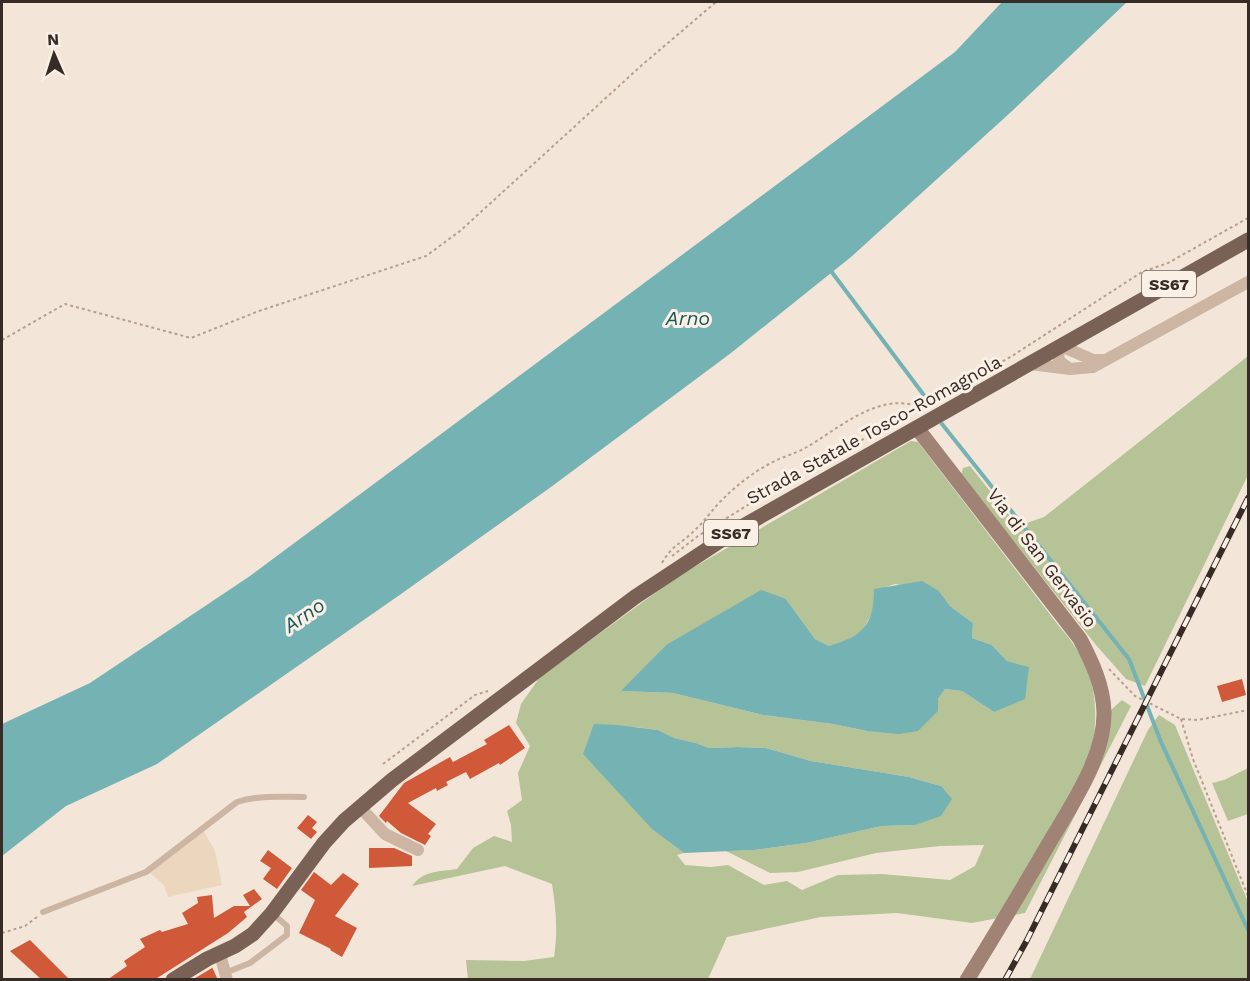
<svg xmlns="http://www.w3.org/2000/svg" width="1250" height="981" font-family="'Work Sans',sans-serif">
<style>
.green{fill:#b6c397;fill-rule:evenodd}
.plaza{fill:#edd6be}
.water{fill:#75b2b3}
.lines{fill:none;stroke-linecap:round;stroke-linejoin:round}
.stream{stroke:#75b2b3;stroke-width:4}
.building{fill:#d0593a}
.path{stroke:#b89e8d;stroke-width:2;stroke-dasharray:3 3;stroke-linecap:butt}
.lane{stroke:#ccb5a3;stroke-width:6}
.street{stroke:#ccb5a3;stroke-width:12}
.secondary{stroke:#a08375;stroke-width:15}
.primary{stroke:#7a6156;stroke-width:15}
.rail-casing{stroke:#372b26;stroke-width:6}
.rail{stroke:#fbf0e5;stroke-width:4;stroke-dasharray:11;stroke-linecap:butt}
.labels{text-anchor:middle;stroke-width:6;stroke-linejoin:round;paint-order:stroke}
.shield{fill:#fbf0e5;stroke:#72665f;stroke-width:1.5}
.shield-label{font-size:16px;font-weight:bold;fill:#372b26}
.street-label{font-size:18px;fill:#372b26;stroke:#fbf0e5}
.water-label{font-size:20px;font-style:italic;fill:#18595c;stroke:#fbf0e5}
</style>
<rect width="100%" height="100%" fill="#f3e6d8"/>
<path class="green" d="M 1248,356 L 1248,475 L 1145,686 L 1126,679 L 1096,645 L 961,475 L 963,468 L 970,466 L 1018,526 L 1044,517 Z
M 911,441 L 918,442 L 1058,625 C 1089,660 1099,690 1094,736 L 1112,709 L 1122,700 L 1131,706 L 1025,913 L 972,923 L 897,913 L 821,917 L 727,937 L 708,979 L 468,980 L 466,960 L 524,961 L 554,957 C 558,932 556,909 552,884 L 505,866 L 412,886 C 424,870 438,872 457,869 L 473,848 L 494,836 L 512,842 L 511,825 L 507,811 L 522,800 L 518,773 L 530,746 L 516,723 L 521,704 L 540,677 L 677,577 ZM 895,584 L 939,591 L 950,606 L 973,623 L 972,638 L 992,645 L 1007,661 L 1028,667 L 994,712 L 962,691 L 945,689 L 938,699 L 867,731 L 833,724 L 763,715 L 673,693 L 622,691 L 666,645 L 786,599 L 815,639 L 829,646 L 844,642 L 863,630 L 886,587 ZM 635,727 L 658,730 L 673,738 L 696,743 L 709,748 L 738,747 L 766,748 L 811,761 L 909,777 L 941,786 L 915,825 L 882,826 L 806,843 L 754,850 L 726,851 L 770,873 L 798,872 L 876,853 L 940,846 L 984,845 L 975,866 L 950,880 L 882,874 L 838,875 L 802,890 L 787,881 L 764,885 L 728,865 L 711,867 L 685,865 L 677,855 L 684,853 L 653,830 Z
M 1159,715 L 1175,725 L 1248,902 L 1248,979 L 1030,979 L 1148,730 Z
M 1248,768 L 1248,814 L 1228,821 L 1212,783 L 1224,780 Z"/>
<path class="plaza" d="M 202,828 L 215,851 L 222,885 L 168,897 L 164,885 L 148,871 Z"/>
<path class="water" d="M 1002,2 L 1127,2 L 1011,112 L 851,257 L 731,353 L 551,487 L 401,594 L 157,764 L 66,806 L 2,856 L 2,724 L 90,683 L 250,576 L 955,52 Z
M 922,581 L 939,591 L 950,606 L 973,623 L 972,638 L 992,645 L 1007,661 L 1029,667 L 1025,699 L 994,712 L 962,691 L 945,689 L 938,699 L 938,711 L 918,731 L 899,734 L 867,731 L 833,724 L 763,715 L 673,693 L 621,691 L 666,645 L 761,590 L 786,599 L 815,639 L 829,646 C 863,636 874,625 874,589 Z
M 594,724 L 617,725 L 658,730 L 674,738 L 696,743 L 709,748 L 738,747 L 766,748 L 811,761 L 909,777 L 941,786 L 952,799 L 941,816 L 915,825 L 882,826 L 806,843 L 754,850 L 684,853 L 653,830 L 583,754 Z"/>
<g class="lines">
<path class="stream" d="M 831,271 L 926,398
M 942,424 L 1129,659 L 1161,742 L 1248,930"/>
</g>
<path class="building" d="M 1242,679 L 1246,695 L 1222,702 L 1217,686 Z
M 509,725 L 525,748 L 500,765 L 499,763 L 470,779 L 466,772 L 446,782 L 448,785 L 437,791 L 436,788 L 408,803 L 436,824 L 428,834 L 431,836 L 425,845 L 401,833 L 387,821 L 386,823 L 379,816 L 404,783 L 450,757 L 453,762 L 487,744 L 484,740 Z
M 308,815 L 317,822 L 312,828 L 317,832 L 311,839 L 297,828 Z
M 369,848 L 394,848 L 412,856 L 412,866 L 369,868 Z
M 268,850 L 292,868 L 277,889 L 263,879 L 271,868 L 260,861 Z
M 314,872 L 331,885 L 343,873 L 359,884 L 335,916 L 357,928 L 342,957 L 330,950 L 331,949 L 299,933 L 315,900 L 301,890 Z
M 254,889 L 262,899 L 244,912 L 247,917 L 228,933 L 154,980 L 107,980 L 127,966 L 124,961 L 145,947 L 140,939 L 160,930 L 162,932 L 188,924 L 182,913 L 198,903 L 197,897 L 212,895 L 214,918 L 234,906 L 250,906 L 243,895 Z
M 30,940 L 70,980 L 42,980 L 10,951 Z
M 212,967 L 218,980 L 192,980 L 212,968 Z"/>
<g class="lines">
<path class="path" d="M 2,340 L 65,304 L 191,338 L 259,311 L 426,256 L 460,231 L 642,65 L 716,2
M 672,556 L 698,536 L 767,493 L 1012,356 L 1142,272 L 1168,263 L 1248,218
M 662,563 C 672,545 681,544 694,531 C 705,521 714,507 725,497 C 737,485 754,472 769,464 C 781,457 795,454 807,447 C 838,429 880,391 919,407
M 1109,669 L 1135,696 L 1181,719 L 1198,720 L 1248,710
M 1181,719 L 1193,759 L 1248,896
M 383,764 L 475,695 L 488,691
M 2,933 L 25,926 L 37,917"/>
<path class="lane" d="M 43,912 L 146,872 L 237,802 C 258,795 281,797 304,797
M 225,973 L 250,963 L 287,935 L 287,926 L 273,914"/>
<path class="street" d="M 1030,364 L 1070,369 L 1093,367 L 1248,282
M 1070,369 L 1059,361 L 1058,352 L 1061,346 L 1093,360 L 1104,360
M 360,807 L 385,834 L 418,850
M 220,954 L 227,980"/>
<path class="secondary" d="M 917,428 L 1080,639 C 1092,662 1103,685 1104,712 C 1105,759 1068,810 1045,850 C 1020,893 994,936 967,980"/>
<path class="primary" d="M 173,980 L 207,959 L 235,946 L 253,934 L 272,913 L 324,843 L 344,821 L 392,780 L 635,597 L 738,529 L 1248,240"/>
<defs>
<path id="rail" d="M 1005,980 L 1027,940 L 1248,498"/>
</defs>
<use href="#rail" class="rail-casing"/>
<use href="#rail" class="rail"/>
</g>
<g class="labels">
<g class="shield">
<rect x="1142" y="271" width="54" height="26" rx="4.5"/>
<rect x="704" y="520" width="54" height="26" rx="4.5"/>
</g>
<g class="shield-label">
<text x="1169" y="290">SS67</text>
<text x="731" y="539">SS67</text>
</g>
<g class="street-label">
<text transform="translate(874 430) rotate(-29)" y="6">Strada Statale Tosco-Romagnola</text>
<text transform="translate(1042 558) rotate(53)" y="6">Via di San Gervasio</text>
</g>
<g class="water-label">
<text x="688" y="325">Arno</text>
<text transform="translate(304 615) rotate(-34)" y="7">Arno</text>
</g>
</g>
<rect width="1250" height="981" fill="none" stroke="#372b26" stroke-width="6"/>
<g transform="translate(54 54) rotate(357)" stroke="#fbf0e5" stroke-width="4.5" paint-order="stroke">
<path d="M0-4.5L10 22L0 15L-10 22Z" fill="#372b26"/>
<text y="-9" font-size="16" font-weight="bold" text-anchor="middle" fill="#372b26">N</text>
</g>
</svg>
